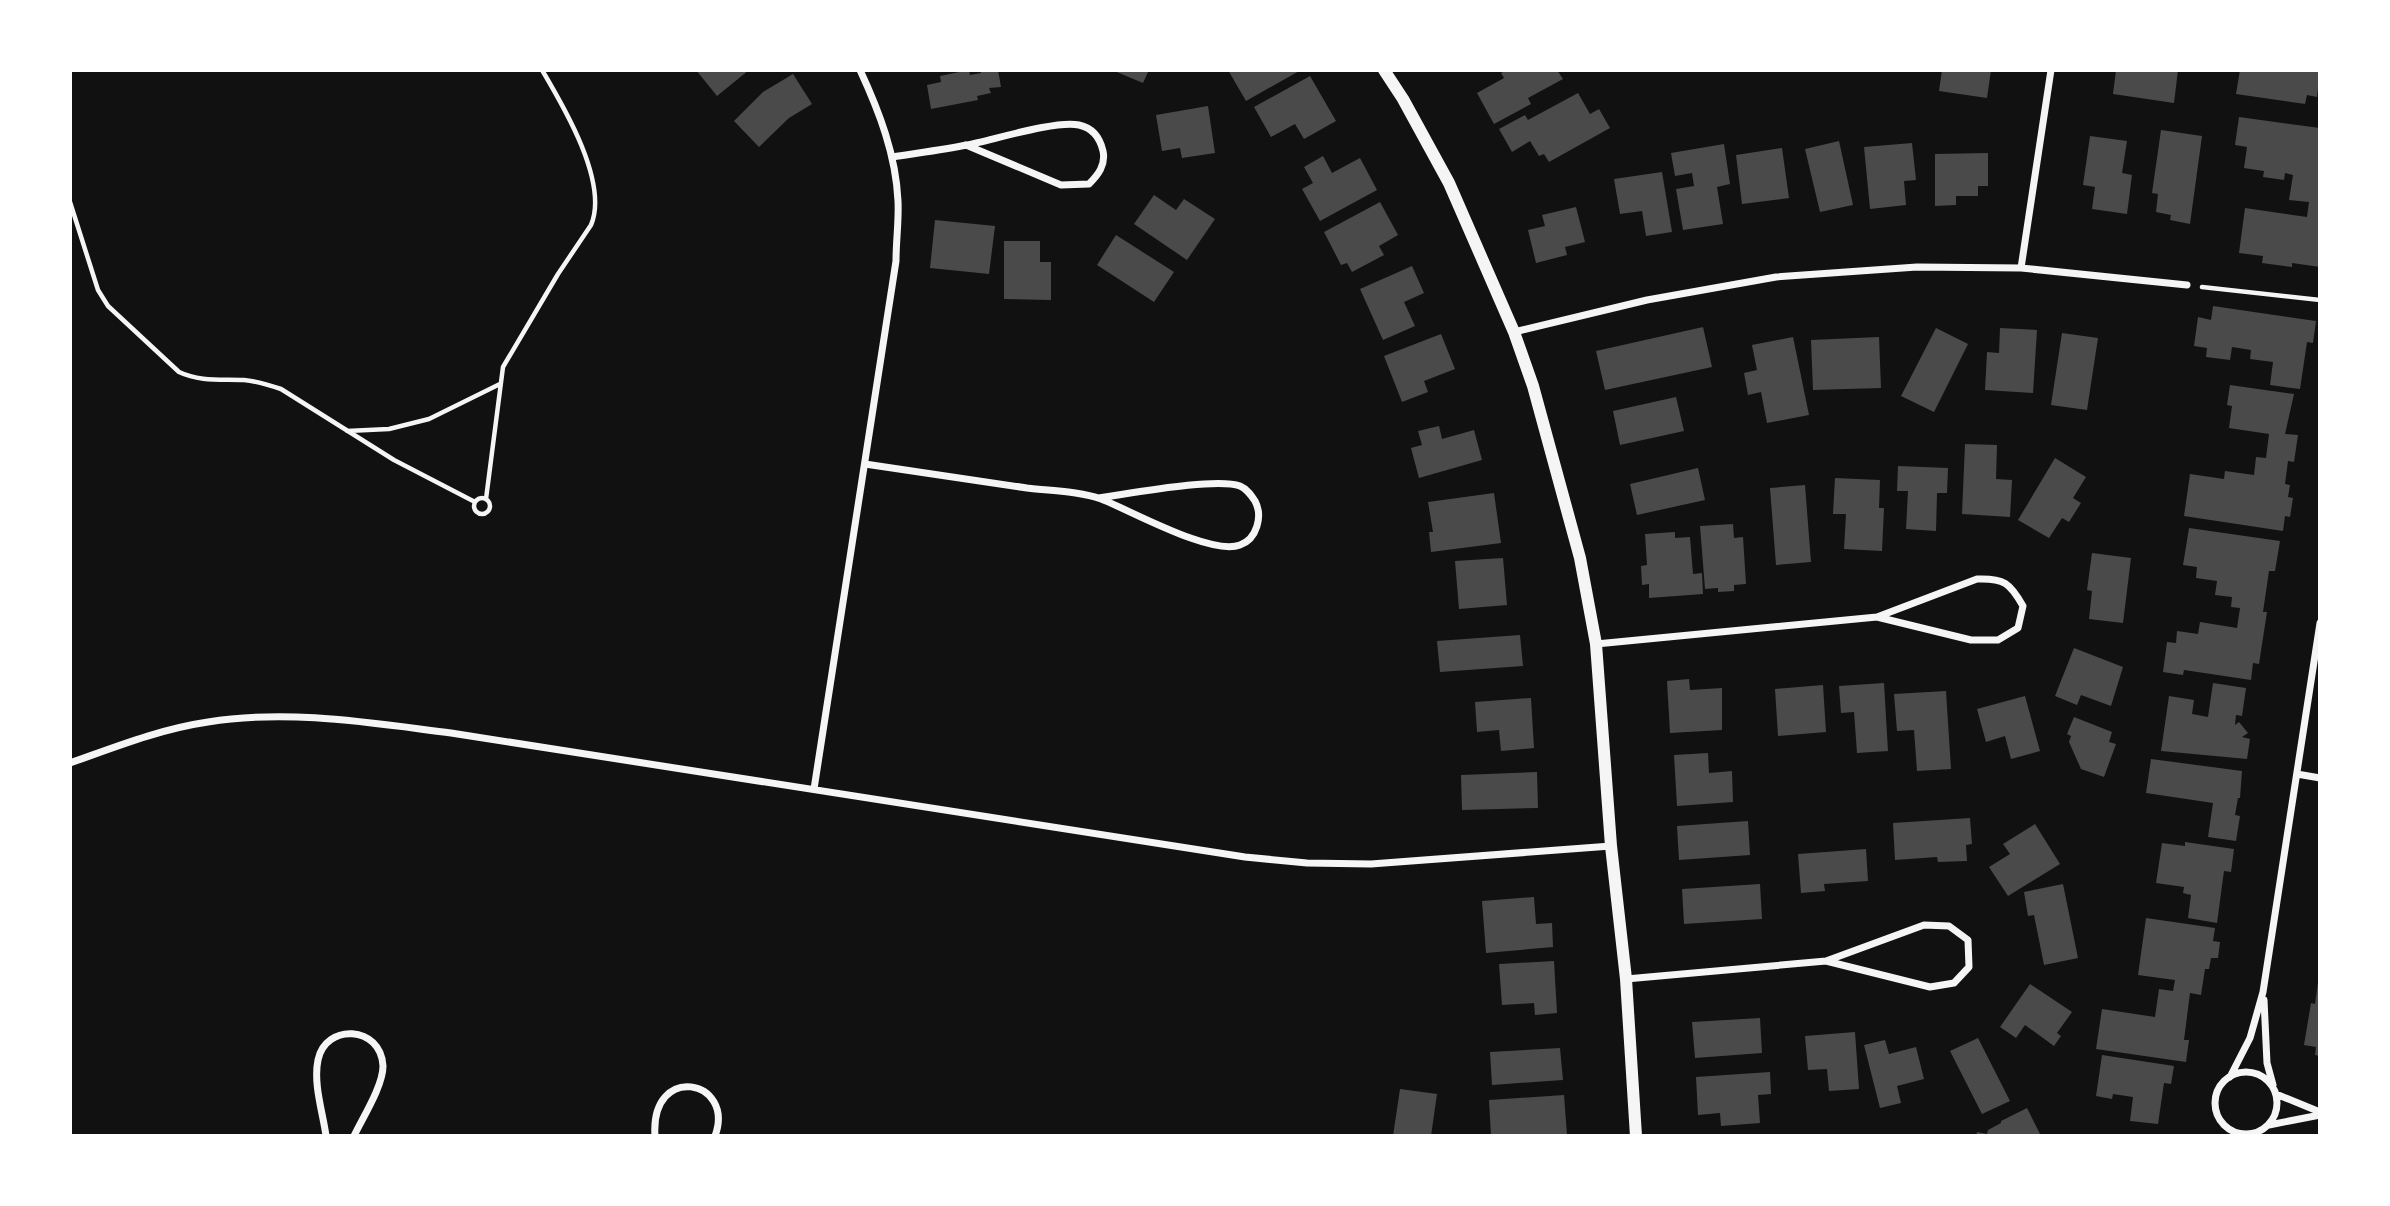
<svg xmlns="http://www.w3.org/2000/svg" width="2390" height="1206" font-family="Manrope,sans-serif">
<style>
.building{fill:#4a4a4a}
.lines{fill:none;stroke-linecap:round;stroke-linejoin:round}
.path{stroke:#f5f5f5;stroke-width:4.5}
.minor{stroke:#f5f5f5;stroke-width:7}
.tertiary{stroke:#f5f5f5;stroke-width:12}
</style>
<rect width="100%" height="100%" fill="#111"/>
<path class="building" d="M 696,70 L 749,70 L 717,96 Z
M 969,70 L 970,75 L 981,73 L 981,70 L 998,70 L 1001,87 L 989,88 L 991,93 L 977,96 L 978,100 L 931,109 L 927,85 L 941,82 L 940,76 Z
M 1112,70 L 1149,70 L 1143,83 Z
M 1228,70 L 1301,70 L 1246,101 Z
M 1507,70 L 1557,70 L 1563,79 L 1528,98 L 1531,104 L 1494,124 L 1477,93 L 1504,78 L 1501,73 Z
M 1942,70 L 1991,70 L 1987,98 L 1939,91 Z
M 2116,70 L 2178,70 L 2174,103 L 2113,94 Z
M 2240,70 L 2320,70 L 2317,97 L 2307,95 L 2305,104 L 2236,94 Z
M 793,74 L 812,104 L 789,118 L 759,147 L 734,121 L 763,92 Z
M 1310,76 L 1336,121 L 1304,139 L 1295,124 L 1271,137 L 1254,107 Z
M 1578,93 L 1590,114 L 1599,109 L 1610,128 L 1549,162 L 1544,154 L 1539,156 L 1530,141 L 1512,152 L 1499,129 L 1525,115 L 1528,120 Z
M 1208,106 L 1215,153 L 1182,158 L 1180,148 L 1162,151 L 1156,115 Z
M 2239,117 L 2320,128 L 2320,267 L 2292,263 L 2292,267 L 2262,263 L 2263,256 L 2239,253 L 2245,208 L 2307,217 L 2309,202 L 2289,200 L 2293,175 L 2285,173 L 2284,180 L 2263,177 L 2264,171 L 2244,168 L 2247,147 L 2235,145 Z
M 2161,130 L 2202,136 L 2190,224 L 2170,220 L 2171,215 L 2156,212 L 2158,194 L 2152,193 Z
M 2090,136 L 2127,141 L 2122,173 L 2132,175 L 2127,214 L 2092,209 L 2095,187 L 2083,185 Z
M 1839,141 L 1853,205 L 1820,212 L 1805,149 Z
M 1912,143 L 1916,180 L 1904,181 L 1906,205 L 1870,209 L 1864,147 Z
M 1724,144 L 1730,184 L 1717,187 L 1723,224 L 1683,230 L 1676,189 L 1694,186 L 1692,173 L 1675,176 L 1671,153 Z
M 1782,148 L 1789,198 L 1742,204 L 1736,155 Z
M 1988,153 L 1988,186 L 1978,186 L 1978,196 L 1956,196 L 1956,205 L 1935,206 L 1935,154 Z
M 1323,156 L 1332,173 L 1360,158 L 1377,190 L 1320,221 L 1302,189 L 1313,183 L 1304,167 Z
M 1662,172 L 1672,232 L 1646,236 L 1642,211 L 1620,214 L 1614,179 Z
M 1154,195 L 1176,210 L 1184,199 L 1215,219 L 1187,260 L 1134,224 Z
M 1380,202 L 1398,235 L 1379,246 L 1384,255 L 1352,272 L 1347,263 L 1341,265 L 1324,232 Z
M 1576,207 L 1585,242 L 1565,247 L 1567,255 L 1536,263 L 1528,230 L 1545,226 L 1542,215 Z
M 935,220 L 995,226 L 989,274 L 930,268 Z
M 1116,235 L 1174,272 L 1154,302 L 1097,265 Z
M 1004,241 L 1040,241 L 1040,262 L 1051,262 L 1051,300 L 1004,299 Z
M 1412,266 L 1424,293 L 1404,302 L 1415,326 L 1383,340 L 1360,289 Z
M 2213,306 L 2316,321 L 2313,343 L 2307,342 L 2300,389 L 2270,385 L 2273,362 L 2250,359 L 2251,350 L 2232,347 L 2230,360 L 2206,357 L 2207,348 L 2194,346 L 2198,317 L 2211,320 Z
M 1703,327 L 1712,367 L 1605,390 L 1596,351 Z
M 1936,328 L 1968,344 L 1934,412 L 1901,396 Z
M 2000,328 L 2037,330 L 2033,393 L 1985,390 L 1987,352 L 1999,353 Z
M 2062,333 L 2098,338 L 2087,410 L 2051,405 Z
M 1441,334 L 1455,369 L 1424,381 L 1428,392 L 1402,402 L 1384,356 Z
M 1793,337 L 1809,415 L 1767,423 L 1761,392 L 1748,395 L 1744,373 L 1757,370 L 1752,345 Z
M 1879,337 L 1881,388 L 1813,390 L 1811,340 Z
M 2230,385 L 2294,394 L 2285,434 L 2298,435 L 2294,462 L 2288,461 L 2285,484 L 2290,485 L 2288,497 L 2293,498 L 2290,517 L 2285,516 L 2283,531 L 2184,516 L 2190,474 L 2224,479 L 2225,471 L 2254,475 L 2256,457 L 2266,458 L 2269,434 L 2229,428 L 2232,406 L 2227,405 Z
M 1676,397 L 1684,431 L 1620,445 L 1613,411 Z
M 1439,426 L 1442,439 L 1474,430 L 1482,460 L 1419,478 L 1411,448 L 1422,445 L 1418,431 Z
M 1965,444 L 1997,445 L 1996,479 L 2012,480 L 2010,517 L 1962,514 Z
M 2055,458 L 2086,477 L 2073,498 L 2081,503 L 2069,522 L 2062,518 L 2049,538 L 2018,520 Z
M 1898,466 L 1948,468 L 1947,493 L 1937,493 L 1936,531 L 1906,529 L 1908,491 L 1897,491 Z
M 1698,468 L 1705,500 L 1637,515 L 1630,484 Z
M 1835,478 L 1880,480 L 1879,508 L 1884,508 L 1882,551 L 1844,549 L 1846,514 L 1833,514 Z
M 1805,485 L 1811,562 L 1776,565 L 1770,488 Z
M 1494,493 L 1501,543 L 1431,552 L 1429,532 L 1433,532 L 1428,502 Z
M 1733,524 L 1734,538 L 1743,537 L 1746,584 L 1734,585 L 1734,591 L 1718,592 L 1718,588 L 1705,589 L 1700,526 Z
M 2189,528 L 2280,541 L 2275,571 L 2269,571 L 2263,612 L 2267,612 L 2259,664 L 2253,663 L 2251,680 L 2184,670 L 2183,675 L 2163,672 L 2167,642 L 2176,643 L 2177,631 L 2198,634 L 2200,622 L 2237,628 L 2240,608 L 2231,607 L 2232,597 L 2215,595 L 2217,581 L 2196,578 L 2197,567 L 2183,565 Z
M 1675,532 L 1675,538 L 1690,537 L 1693,574 L 1702,573 L 1703,594 L 1649,598 L 1649,584 L 1642,585 L 1641,566 L 1647,565 L 1645,534 Z
M 2092,553 L 2131,558 L 2123,623 L 2089,619 L 2092,591 L 2087,590 Z
M 1503,558 L 1507,605 L 1459,609 L 1455,561 Z
M 1520,635 L 1523,666 L 1440,672 L 1437,641 Z
M 2074,648 L 2123,667 L 2111,706 L 2081,695 L 2077,705 L 2055,696 Z
M 1689,679 L 1690,690 L 1722,688 L 1722,730 L 1670,733 L 1667,681 Z
M 1884,683 L 1888,751 L 1857,753 L 1854,712 L 1841,713 L 1839,686 Z
M 2213,683 L 2246,688 L 2242,716 L 2236,715 L 2235,725 L 2239,722 L 2248,733 L 2242,737 L 2250,739 L 2247,759 L 2161,751 L 2169,696 L 2194,700 L 2192,714 L 2208,717 Z
M 1823,685 L 1826,732 L 1778,736 L 1775,689 Z
M 1946,691 L 1951,769 L 1917,771 L 1914,730 L 1897,731 L 1894,694 Z
M 2025,696 L 2040,751 L 2011,759 L 2005,736 L 1986,742 L 1977,709 Z
M 1531,698 L 1534,748 L 1501,751 L 1499,730 L 1477,732 L 1475,702 Z
M 2074,717 L 2112,732 L 2109,742 L 2116,744 L 2104,777 L 2081,769 L 2069,742 L 2071,736 L 2067,734 Z
M 1708,753 L 1709,773 L 1732,771 L 1733,802 L 1677,806 L 1674,755 Z
M 2151,759 L 2242,771 L 2240,798 L 2238,798 L 2235,815 L 2240,816 L 2236,841 L 2208,837 L 2213,803 L 2146,793 Z
M 1537,772 L 1538,808 L 1462,810 L 1461,775 Z
M 1970,818 L 1972,844 L 1966,845 L 1967,861 L 1938,862 L 1937,857 L 1895,860 L 1893,823 Z
M 1748,821 L 1750,855 L 1679,860 L 1677,826 Z
M 2035,824 L 2060,864 L 2008,896 L 1989,867 L 2010,854 L 2003,844 Z
M 2185,842 L 2234,849 L 2231,872 L 2224,871 L 2217,923 L 2188,918 L 2191,895 L 2183,893 L 2184,887 L 2156,883 L 2162,843 L 2185,846 Z
M 1866,849 L 1868,881 L 1824,884 L 1825,891 L 1801,893 L 1798,854 Z
M 1760,884 L 1762,919 L 1684,924 L 1682,889 Z
M 2063,884 L 2078,958 L 2044,965 L 2034,915 L 2028,916 L 2024,892 Z
M 1534,897 L 1536,924 L 1552,923 L 1553,947 L 1486,953 L 1482,901 Z
M 2146,918 L 2215,928 L 2213,941 L 2220,942 L 2218,958 L 2211,958 L 2209,969 L 2205,969 L 2201,995 L 2190,993 L 2184,1040 L 2189,1040 L 2186,1062 L 2096,1049 L 2102,1009 L 2155,1017 L 2159,989 L 2173,991 L 2175,980 L 2138,975 Z
M 1554,961 L 1557,1013 L 1535,1015 L 1534,1003 L 1502,1005 L 1499,964 Z
M 2318,982 L 2320,982 L 2320,1056 L 2315,1055 L 2316,1047 L 2304,1045 L 2311,1003 L 2315,1004 Z
M 2030,984 L 2072,1012 L 2057,1033 L 2061,1036 L 2054,1046 L 2025,1025 L 2016,1038 L 2000,1027 Z
M 1760,1018 L 1762,1053 L 1695,1058 L 1692,1022 Z
M 1855,1032 L 1859,1089 L 1829,1091 L 1827,1069 L 1808,1070 L 1805,1036 Z
M 1978,1038 L 2010,1101 L 1982,1114 L 1950,1051 Z
M 1885,1040 L 1889,1054 L 1916,1047 L 1924,1079 L 1897,1086 L 1901,1103 L 1880,1108 L 1864,1045 Z
M 1560,1048 L 1563,1080 L 1492,1085 L 1490,1052 Z
M 2102,1055 L 2174,1066 L 2171,1084 L 2164,1083 L 2158,1124 L 2130,1121 L 2133,1097 L 2113,1094 L 2112,1099 L 2096,1096 Z
M 1770,1072 L 1771,1094 L 1758,1095 L 1760,1123 L 1721,1126 L 1720,1113 L 1698,1115 L 1696,1077 Z
M 1400,1089 L 1437,1094 L 1431,1136 L 1393,1136 Z
M 1564,1095 L 1567,1135 L 1491,1136 L 1489,1100 Z
M 2027,1108 L 2041,1136 L 1976,1136 L 1977,1132 L 1987,1134 L 1988,1130 L 2001,1123 L 2001,1121 Z"/>
<g class="lines">
<path class="path" d="M 70,202 L 98,290 L 108,306 L 179,372 C 200,382 221,379 244,380 C 257,381 269,385 281,389 L 394,460 L 475,502
M 2202,287 L 2320,300
M 347,431 L 389,429 L 429,419 L 500,384
M474 506a8 8 0 1 1 16 0a8 8 0 1 1-16 0Z
M 486,499 L 503,367 L 558,274 L 591,225 C 609,183 564,107 542,70"/>
<path class="minor" d="M 892,157 C 917,153 942,150 967,145 C 993,140 1056,120 1079,125 C 1093,128 1100,138 1103,151 C 1106,165 1098,175 1089,184 L 1061,185 L 966,145
M 2021,268 L 2051,70
M 1514,332 L 1647,300 L 1776,277 L 1917,267 L 2021,268 L 2187,285
M 865,464 C 919,472 973,480 1027,488 C 1051,491 1079,491 1101,499 C 1130,510 1211,556 1240,545 C 1257,539 1263,516 1255,501 C 1251,495 1247,489 1240,486 C 1216,477 1128,494 1098,498
M 1596,644 L 1877,617 L 1977,579 C 2004,578 2010,583 2023,606 L 2018,628 L 1998,640 L 1971,640 L 1877,617
M 70,763 C 115,747 160,729 208,722 C 289,709 371,723 451,733 L 1245,857 L 1307,863 L 1371,864 L 1611,846
M 2297,774 L 2320,778
M 814,789 L 896,261 C 896,241 899,220 898,201 C 896,155 879,111 860,70
M 1626,979 L 1826,961 L 1924,925 L 1949,926 L 1968,940 L 1969,967 L 1954,983 L 1930,987 L 1826,961
M 2264,1000 L 2267,1063 L 2273,1085
M2215 1103a31 31 0 1 1 62 0a31 31 0 1 1-62 0Z
M 2230,1077 L 2250,1038 L 2263,992 L 2320,623
M 2276,1094 L 2320,1112
M 2269,1125 L 2320,1115
M 326,1136 C 323,1113 313,1084 318,1060 C 325,1023 381,1025 383,1066 C 383,1086 363,1117 354,1136
M 655,1136 C 650,1062 736,1079 715,1136"/>
<path class="tertiary" d="M 1384,70 L 1403,99 L 1449,183 L 1514,332 L 1533,386 L 1580,558 L 1596,644 L 1611,846 L 1626,979 L 1636,1136"/>
</g>
<rect width="2390" height="1206" fill="none" stroke="#ffffff" stroke-width="144"/>
</svg>
